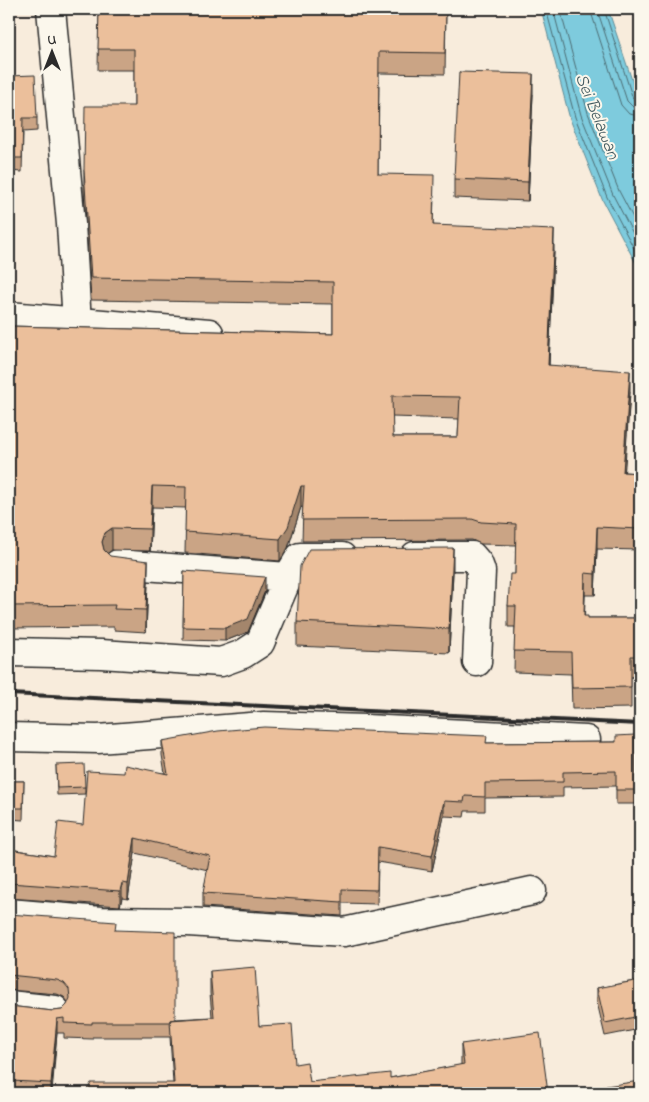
<svg xmlns="http://www.w3.org/2000/svg" width="649" height="1102" font-family="'Indie Flower',sans-serif">
<style>
.water{fill:#7ecbdd;stroke:#5d8b96}
.lines{fill:none;stroke-linecap:round;stroke-linejoin:round}
.shore{stroke:#4c6b72;stroke-width:1}
.minor-casing{stroke:#2b2b2b;stroke-width:31}
.minor{stroke:#fbf7ec;stroke-width:28}
.rail{stroke:#2b2b2b;stroke-width:4}
.wall{fill:#caa485;stroke:#2b2b2b;fill-rule:evenodd}
.shaded-wall{fill:#a4866c;stroke:#2b2b2b}
.building{fill:#ebbf9b;stroke:#2b2b2b;fill-rule:evenodd}
.labels{text-anchor:middle;stroke-width:4;stroke-linejoin:round;paint-order:stroke}
.water-label{font-size:18px;font-style:italic;fill:#445b60;stroke:#fbf7ec}
</style>
<rect width="100%" height="100%" fill="#f8ecdc"/>
<filter id="ink" filterUnits="userSpaceOnUse"><feTurbulence type="fractalNoise" baseFrequency=".02" numOctaves="2"/><feDisplacementMap in="SourceGraphic" scale="10" xChannelSelector="R" yChannelSelector="G"/><feConvolveMatrix kernelMatrix="1 2 1 2 8 2 1 2 1" color-interpolation-filters="sRGB"/></filter>
<g filter="url(#ink)">
<path class="water" d="M 541,9 L 608,9 L 640,104 L 640,271 L 602,199 L 570,119 Z"/>
<g class="lines">
<path class="shore" d="M 546,9 L 575,117 L 607,197 L 640,260
M 553,9 L 581,115 L 613,195 L 640,247
M 560,9 L 588,113 L 619,191 L 640,231
M 590,9 L 621,105 L 629,114 L 640,116
M 597,9 L 627,101 L 633,107 L 640,109
M 604,9 L 633,99 L 640,102"/>
<defs>
<path id="minor" d="M 51,9 L 71,224 L 77,323
M 9,316 L 209,333
M 415,556 L 472,556 L 478,563 L 481,571 L 477,662
M 118,564 L 288,577
M 9,652 L 101,654 L 221,662 L 243,654 L 260,643 L 288,577 L 300,557 L 342,557
M 9,737 L 98,739 L 264,726 L 366,729 L 586,740
M 9,913 L 101,921 L 188,922 L 344,932 L 532,891
M 9,1005 L 55,1010"/>
</defs>
<use href="#minor" class="minor-casing"/>
<use href="#minor" class="minor"/>
<path class="rail" d="M 9,694 L 640,724"/>
</g>
<path class="wall" d="M 99,9 L 446,9 L 445,74 L 379,73 L 378,174 L 434,196 L 433,225 L 554,251 L 549,365 L 630,392 L 624,472 L 640,473 L 640,550 L 597,549 L 595,595 L 585,595 L 584,616 L 588,618 L 640,618 L 640,677 L 631,677 L 631,708 L 572,709 L 571,674 L 514,672 L 515,627 L 508,627 L 508,606 L 515,574 L 516,545 L 481,544 L 472,540 L 302,541 L 303,508 L 301,507 L 288,548 L 280,561 L 185,553 L 186,508 L 152,507 L 150,551 L 112,550 L 107,553 L 110,556 L 148,582 L 146,632 L 114,630 L 114,627 L 9,628 L 9,326 L 333,334 L 333,304 L 91,300 L 84,191 L 84,170 L 134,106 L 134,70 L 98,70 ZM 392,417 L 459,419 L 458,437 L 393,437 Z
M 9,76 L 37,118 L 37,131 L 23,132 L 22,172 L 9,171 Z
M 533,94 L 528,201 L 454,198 L 454,179 Z
M 184,571 L 265,591 L 248,632 L 225,641 L 183,640 Z
M 453,572 L 449,653 L 297,646 L 297,622 Z
M 635,735 L 636,804 L 616,804 L 616,786 L 563,787 L 563,797 L 485,798 L 485,811 L 465,811 L 464,817 L 444,816 L 432,871 L 378,862 L 377,904 L 342,903 L 342,916 L 203,907 L 203,893 L 208,870 L 135,853 L 128,899 L 122,898 L 120,906 L 9,898 L 9,849 L 54,856 L 83,825 L 124,773 L 165,773 L 162,755 L 162,741 L 487,743 L 616,742 Z
M 56,765 L 85,787 L 85,794 L 57,795 Z
M 9,781 L 24,781 L 23,820 L 9,819 Z
M 9,914 L 116,930 L 175,1019 L 212,1017 L 210,993 L 210,971 L 295,1064 L 310,1082 L 390,1078 L 461,1065 L 461,1044 L 548,1093 L 173,1083 L 170,1037 L 92,1037 L 92,1039 L 64,1038 L 64,1033 L 57,1033 L 52,1093 L 9,1093 L 9,1006 L 53,1011 L 62,1010 L 67,1005 L 68,1002 L 64,997 L 57,994 L 9,990 Z
M 640,980 L 640,1029 L 605,1036 L 597,1002 L 597,988 Z"/>
<path class="shaded-wall" d="M 533,74 L 533,94 L 528,201 L 528,182 Z
M 554,230 L 554,251 L 548,386 L 548,365 Z
M 630,371 L 630,392 L 623,494 L 623,472 Z
M 152,486 L 152,507 L 150,551 L 150,529 Z
M 301,486 L 301,507 L 288,548 L 280,561 L 280,539 Z
M 597,527 L 597,549 L 595,595 L 595,574 Z
M 112,528 L 112,550 L 105,555 L 102,542 L 105,533 Z
M 453,548 L 453,572 L 449,653 L 449,629 Z
M 148,561 L 148,582 L 146,632 L 146,610 Z
M 585,573 L 585,595 L 584,638 L 584,616 Z
M 265,577 L 265,591 L 248,632 L 225,641 L 225,628 Z
M 444,801 L 444,816 L 432,871 L 432,856 Z
M 135,838 L 135,853 L 128,899 L 128,884 Z
M 122,883 L 122,898 L 120,906 L 120,891 Z
M 57,1019 L 57,1033 L 51,1093 L 51,1083 Z"/>
<path class="building" d="M 99,9 L 446,9 L 445,53 L 379,52 L 378,174 L 434,175 L 433,225 L 554,230 L 548,365 L 630,371 L 623,472 L 640,473 L 640,529 L 597,527 L 595,574 L 585,573 L 584,616 L 588,616 L 588,618 L 640,618 L 640,656 L 631,656 L 631,687 L 572,688 L 571,652 L 514,651 L 516,606 L 508,606 L 510,574 L 515,574 L 516,524 L 481,522 L 472,519 L 302,520 L 304,486 L 301,486 L 288,527 L 280,539 L 185,532 L 186,487 L 152,486 L 150,529 L 112,528 L 105,533 L 102,542 L 104,550 L 110,556 L 148,561 L 146,610 L 114,609 L 115,605 L 9,606 L 9,326 L 333,334 L 333,282 L 91,278 L 84,170 L 85,106 L 134,106 L 134,49 L 98,49 ZM 392,396 L 460,397 L 458,437 L 393,437 Z
M 459,72 L 533,74 L 528,182 L 454,179 Z
M 35,75 L 37,118 L 23,118 L 22,158 L 9,158 L 9,76 Z
M 453,548 L 449,629 L 297,622 L 300,566 L 309,549 Z
M 184,571 L 265,577 L 248,619 L 225,628 L 183,627 Z
M 264,727 L 487,736 L 486,743 L 616,742 L 616,736 L 635,735 L 636,790 L 616,790 L 616,771 L 563,772 L 563,782 L 485,783 L 485,797 L 465,796 L 464,802 L 444,801 L 432,856 L 378,847 L 377,890 L 342,889 L 342,902 L 203,893 L 210,856 L 135,838 L 128,884 L 122,883 L 120,891 L 9,883 L 9,849 L 54,856 L 58,822 L 83,825 L 87,771 L 124,773 L 125,765 L 168,774 L 162,741 L 218,731 Z
M 84,764 L 85,787 L 57,788 L 56,765 Z
M 9,781 L 24,781 L 23,808 L 9,808 Z
M 9,914 L 116,922 L 115,930 L 175,932 L 175,1019 L 170,1020 L 170,1022 L 92,1022 L 92,1024 L 64,1023 L 64,1018 L 57,1019 L 51,1083 L 11,1081 L 11,1093 L 9,1093 L 9,1006 L 53,1011 L 62,1010 L 67,1005 L 70,998 L 69,989 L 64,983 L 57,980 L 9,975 Z
M 255,967 L 259,1026 L 292,1024 L 295,1064 L 307,1062 L 310,1082 L 390,1073 L 390,1078 L 464,1064 L 461,1044 L 540,1033 L 548,1093 L 86,1093 L 91,1083 L 174,1083 L 170,1020 L 214,1017 L 210,971 Z
M 640,980 L 640,1016 L 605,1023 L 597,988 Z
M 640,1081 L 640,1093 L 558,1093 Z"/>
</g>
<g class="labels">
<g class="water-label">
<text transform="translate(598 116) rotate(68)" y="6">Sei Belawan</text>
</g>
</g>
<rect width="649" height="1102" fill="none" stroke="#fbf7ec" stroke-width="30"/>
<rect x="15" y="15" width="619" height="1072" fill="none" stroke="#2b2b2b" stroke-width="2" filter="url(#ink)"/>
<g transform="translate(52 52)" stroke="#fbf7ec" stroke-width="4" paint-order="stroke">
<path d="M0-4L9 19L0 12L-9 19Z" fill="#2b2b2b"/>
<text y="-8" font-size="14" font-weight="bold" text-anchor="middle" fill="#2b2b2b">U</text>
</g>
</svg>
